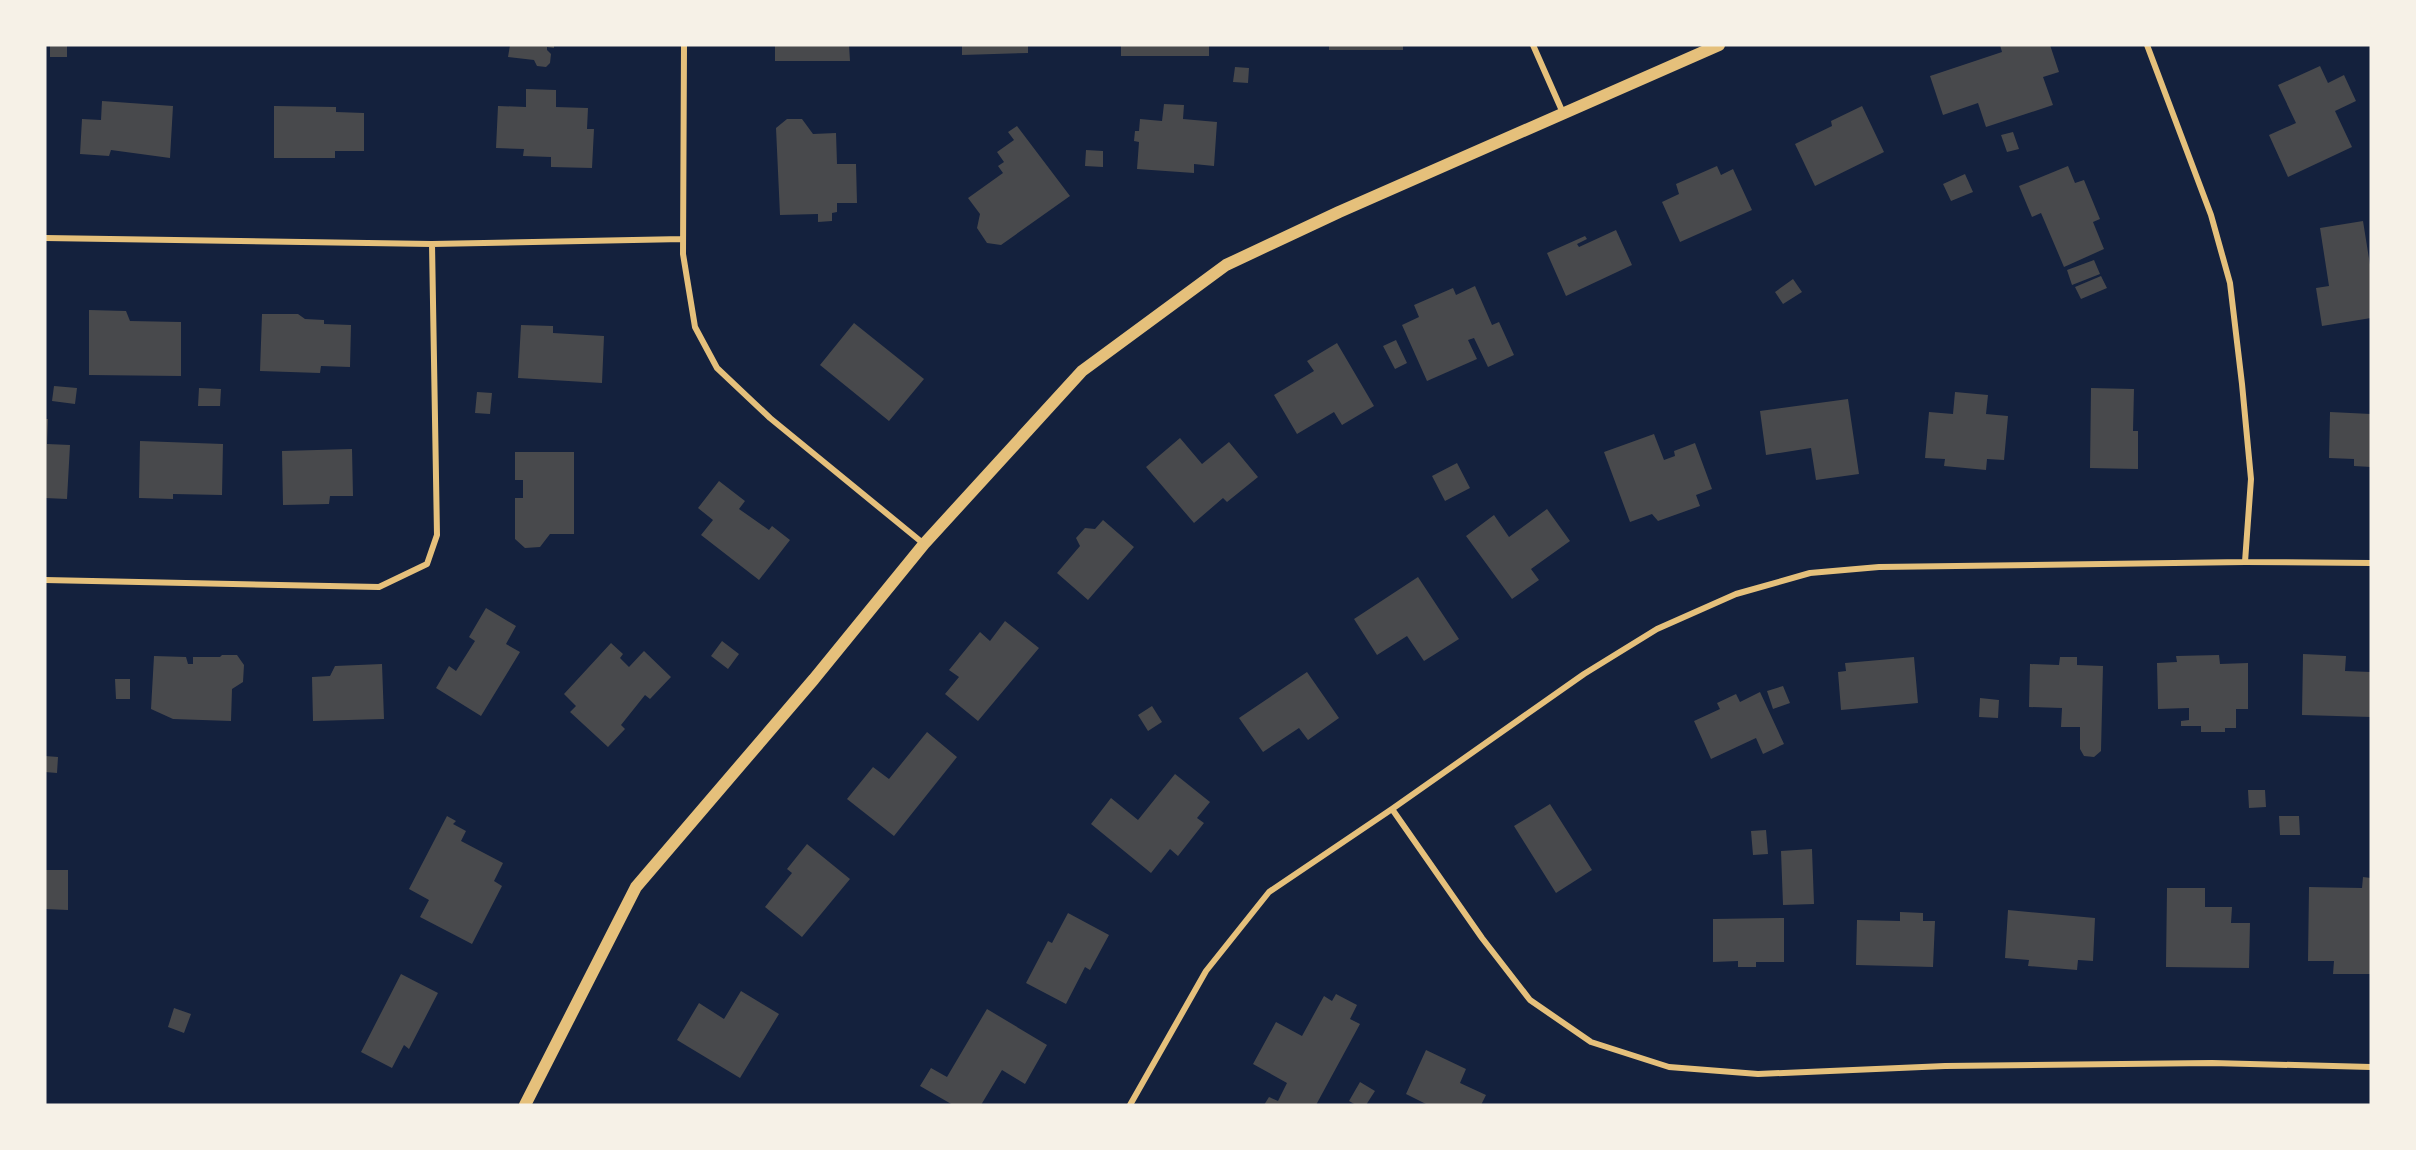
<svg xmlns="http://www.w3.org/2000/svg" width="2416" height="1150" font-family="Ubuntu,sans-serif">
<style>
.building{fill:#48494c}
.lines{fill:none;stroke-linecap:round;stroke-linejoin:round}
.minor{stroke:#e5c07b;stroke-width:6}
.secondary{stroke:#e5c07b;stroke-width:12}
</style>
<rect width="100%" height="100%" fill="#14213d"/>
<path class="building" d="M 50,45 L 67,45 L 67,57 L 50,57 Z
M 510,45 L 554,45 L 554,48 L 547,47 L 547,50 L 551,54 L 550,63 L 546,67 L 537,66 L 534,60 L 508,57 Z
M 775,45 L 849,45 L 850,61 L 775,61 Z
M 962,45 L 1028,45 L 1028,53 L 962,55 Z
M 1121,45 L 1209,45 L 1209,56 L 1121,56 Z
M 1329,45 L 1403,45 L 1403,50 L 1329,50 Z
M 2000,45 L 2050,45 L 2059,72 L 2043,77 L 2053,105 L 1986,127 L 1978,103 L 1943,115 L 1930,76 L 2002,52 Z
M 2320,66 L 2328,83 L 2344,75 L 2356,101 L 2335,111 L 2352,147 L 2288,177 L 2269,135 L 2296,123 L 2278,85 Z
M 1235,67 L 1249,68 L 1248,83 L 1233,82 Z
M 526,89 L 556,90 L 556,107 L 588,108 L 587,129 L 594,129 L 592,168 L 551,167 L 551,157 L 523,156 L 524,149 L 496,148 L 498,106 L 526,107 Z
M 102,101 L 173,106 L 170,158 L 111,150 L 109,156 L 80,154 L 82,119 L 101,120 Z
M 1164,104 L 1184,105 L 1183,119 L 1217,122 L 1214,166 L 1194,164 L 1194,173 L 1137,169 L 1139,142 L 1134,141 L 1135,131 L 1139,131 L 1140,119 L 1162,121 Z
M 274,106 L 336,107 L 336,112 L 364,113 L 364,151 L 335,151 L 335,158 L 274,158 Z
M 1862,106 L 1884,152 L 1815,186 L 1795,144 L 1832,126 L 1831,121 Z
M 787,119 L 802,119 L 813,134 L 836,133 L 837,164 L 856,164 L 857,203 L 837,203 L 837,212 L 832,213 L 832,221 L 818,222 L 818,214 L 780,215 L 776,128 Z
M 1017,126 L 1070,196 L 1001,245 L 987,243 L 977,228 L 980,214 L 968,198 L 1003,173 L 998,166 L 1004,162 L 997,152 L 1014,140 L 1008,132 Z
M 2013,132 L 2019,149 L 2007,152 L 2001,135 Z
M 1086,150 L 1103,151 L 1103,167 L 1085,166 Z
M 1717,166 L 1721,175 L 1733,169 L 1752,210 L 1680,242 L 1662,202 L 1679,194 L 1676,184 Z
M 2068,166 L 2075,183 L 2084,180 L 2100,219 L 2093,222 L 2104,249 L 2064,267 L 2041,213 L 2032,217 L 2019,186 Z
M 1965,174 L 1973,192 L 1951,201 L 1943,184 Z
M 2363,221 L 2371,271 L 2371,318 L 2322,326 L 2316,288 L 2329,286 L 2320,228 Z
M 1616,230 L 1632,265 L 1566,296 L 1547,253 L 1585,236 L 1587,239 L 1577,244 L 1579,247 Z
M 2094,260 L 2100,274 L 2072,285 L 2067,270 Z
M 2101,276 L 2107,288 L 2081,299 L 2075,287 Z
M 1793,279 L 1802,292 L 1783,304 L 1775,292 Z
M 1475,286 L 1492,325 L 1499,322 L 1514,355 L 1488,367 L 1474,338 L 1468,340 L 1477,359 L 1427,381 L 1402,325 L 1419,317 L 1414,305 L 1453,288 L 1456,295 Z
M 89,310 L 126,311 L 130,321 L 181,322 L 181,376 L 89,375 Z
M 262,314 L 298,314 L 305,319 L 324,320 L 324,324 L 351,325 L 350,367 L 321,366 L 320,373 L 260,371 Z
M 854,323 L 924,379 L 889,421 L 820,365 Z
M 521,325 L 553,326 L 553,333 L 604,336 L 602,383 L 518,378 Z
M 1396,340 L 1407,363 L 1395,369 L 1383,346 Z
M 1337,343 L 1374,406 L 1342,425 L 1334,412 L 1297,434 L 1274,395 L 1314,371 L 1307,361 Z
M 54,386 L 77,388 L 75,404 L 52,401 Z
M 199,388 L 221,389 L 220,406 L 198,406 Z
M 2091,388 L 2134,389 L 2133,431 L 2138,431 L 2138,469 L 2090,468 Z
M 477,392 L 492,393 L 490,414 L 475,413 Z
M 1955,392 L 1988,395 L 1986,414 L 2008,416 L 2004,460 L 1987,459 L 1986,470 L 1944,466 L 1945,459 L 1925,458 L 1929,412 L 1953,414 Z
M 1848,399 L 1859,474 L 1816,480 L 1811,448 L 1766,455 L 1760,411 Z
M 2330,412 L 2371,414 L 2371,467 L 2354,466 L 2354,459 L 2329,458 Z
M 45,419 L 48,419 L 47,444 L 70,445 L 67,499 L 45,498 Z
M 1654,434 L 1664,460 L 1675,456 L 1674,451 L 1695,443 L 1712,489 L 1696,495 L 1700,506 L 1658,521 L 1652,514 L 1630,522 L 1604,452 Z
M 1180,438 L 1202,464 L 1229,442 L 1258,477 L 1227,502 L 1223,498 L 1194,523 L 1146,467 Z
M 140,441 L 223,444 L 222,495 L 173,494 L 173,499 L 139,498 Z
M 352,449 L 353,496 L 330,496 L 329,504 L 283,505 L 282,451 Z
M 515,452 L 574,452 L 574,534 L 550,534 L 540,547 L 525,548 L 515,539 L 515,498 L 523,498 L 523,480 L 515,480 Z
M 1457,463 L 1470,488 L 1445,501 L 1432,476 Z
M 719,481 L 745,501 L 739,509 L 769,530 L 772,526 L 790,540 L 759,580 L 701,535 L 713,520 L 698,508 Z
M 1547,509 L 1570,541 L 1531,569 L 1539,580 L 1512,599 L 1466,536 L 1494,515 L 1509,537 Z
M 1103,520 L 1134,547 L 1088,600 L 1057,573 L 1080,546 L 1076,538 L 1085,528 L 1095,529 Z
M 1418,577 L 1459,639 L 1424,661 L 1407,636 L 1377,655 L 1354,619 Z
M 486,608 L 516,626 L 506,644 L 520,652 L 481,716 L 436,688 L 449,666 L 456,671 L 475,641 L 469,637 Z
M 1005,621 L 1039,648 L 978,721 L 945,694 L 959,677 L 949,670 L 980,632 L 990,641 Z
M 722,641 L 739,654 L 728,669 L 711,656 Z
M 611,643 L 623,654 L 620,658 L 629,667 L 644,651 L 671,677 L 650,699 L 645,695 L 621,725 L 625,729 L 608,747 L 570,712 L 576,706 L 564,694 Z
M 2303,654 L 2346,656 L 2345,671 L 2371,672 L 2371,717 L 2302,715 Z
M 222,655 L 237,655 L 244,665 L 243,682 L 232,689 L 231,721 L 173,719 L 151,709 L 154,656 L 186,657 L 188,664 L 193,664 L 193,657 L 220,657 Z
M 2219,655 L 2220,664 L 2248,663 L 2248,709 L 2236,709 L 2236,728 L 2225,728 L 2225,732 L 2201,732 L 2201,726 L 2181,726 L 2181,721 L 2189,720 L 2189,708 L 2158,709 L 2157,663 L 2177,662 L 2176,656 Z
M 1914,657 L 1918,703 L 1841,710 L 1838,672 L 1846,671 L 1845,663 Z
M 2060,657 L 2077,657 L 2077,665 L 2103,666 L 2101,751 L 2094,757 L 2084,756 L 2080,749 L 2080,727 L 2061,727 L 2062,708 L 2029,707 L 2030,664 L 2059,665 Z
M 382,664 L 384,719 L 313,721 L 312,677 L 330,676 L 335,666 Z
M 1307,672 L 1339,718 L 1308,740 L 1299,728 L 1263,752 L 1239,718 Z
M 115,679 L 130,679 L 130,699 L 116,699 Z
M 1783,686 L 1790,703 L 1773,709 L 1767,691 Z
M 1760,692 L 1784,744 L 1763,754 L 1756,738 L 1711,759 L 1694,721 L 1720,709 L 1717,703 L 1736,694 L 1740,702 Z
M 1980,698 L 1999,700 L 1998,718 L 1979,717 Z
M 1152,706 L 1162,722 L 1148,731 L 1138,715 Z
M 927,732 L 957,757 L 894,836 L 847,799 L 873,767 L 889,779 Z
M 45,756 L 58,757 L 57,773 L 45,772 Z
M 1175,774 L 1210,802 L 1197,818 L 1204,823 L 1178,856 L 1170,849 L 1151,873 L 1091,824 L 1111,798 L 1138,820 Z
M 2248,790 L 2265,790 L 2266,807 L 2249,808 Z
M 1550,804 L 1592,870 L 1556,893 L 1514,826 Z
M 447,816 L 456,821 L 453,824 L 466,831 L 461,841 L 503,863 L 494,881 L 502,886 L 472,944 L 420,917 L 429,900 L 409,889 Z
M 2279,816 L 2299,816 L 2300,835 L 2280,835 Z
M 1766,830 L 1768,854 L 1753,855 L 1751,831 Z
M 807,844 L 850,879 L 802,937 L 765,907 L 792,873 L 787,869 Z
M 1812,849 L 1814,904 L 1783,905 L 1781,851 Z
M 45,870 L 68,870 L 68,910 L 45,909 Z
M 2363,877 L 2371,878 L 2371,974 L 2333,974 L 2334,961 L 2308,961 L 2309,887 L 2362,888 Z
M 2167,888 L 2205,888 L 2205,907 L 2232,907 L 2231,923 L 2250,923 L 2249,968 L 2166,967 Z
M 2008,910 L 2095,918 L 2093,961 L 2078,960 L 2077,970 L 2028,966 L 2029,960 L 2005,958 Z
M 1900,912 L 1923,913 L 1923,921 L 1935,921 L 1933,967 L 1856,965 L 1857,920 L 1900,921 Z
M 1068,913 L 1109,935 L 1090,970 L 1085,967 L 1066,1004 L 1026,983 L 1048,941 L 1052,943 Z
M 1784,918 L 1784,962 L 1756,962 L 1756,967 L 1738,967 L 1738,961 L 1713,962 L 1713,919 Z
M 401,974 L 438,993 L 409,1049 L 404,1045 L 392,1068 L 361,1052 Z
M 741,991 L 779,1014 L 740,1078 L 677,1040 L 699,1003 L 724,1019 Z
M 1336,994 L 1357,1005 L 1350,1019 L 1360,1024 L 1316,1105 L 1264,1105 L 1269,1097 L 1278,1101 L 1287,1083 L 1253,1064 L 1276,1022 L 1302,1036 L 1324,996 L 1332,1001 Z
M 174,1008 L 191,1014 L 184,1033 L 168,1027 Z
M 987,1009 L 1047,1045 L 1025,1084 L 1002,1070 L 981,1105 L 953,1105 L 920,1086 L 931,1068 L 947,1077 Z
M 1426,1050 L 1466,1069 L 1460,1083 L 1486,1095 L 1481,1105 L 1428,1105 L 1406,1094 Z
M 1360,1082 L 1375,1091 L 1366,1105 L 1356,1105 L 1349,1101 Z"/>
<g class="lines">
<path class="minor" d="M 684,45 L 683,254 L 695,327 L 717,368 L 770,418 L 924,544
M 1533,45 L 1563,113
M 2147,45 L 2211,215 L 2230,283 L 2242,384 L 2251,479 L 2245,562
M 45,238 L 432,244 L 683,239
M 45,580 L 379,587 L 427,564 L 437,535 L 432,244
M 1392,809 L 1482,938 L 1530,1000 L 1591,1042 L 1669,1067 L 1758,1074 L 1945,1066 L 2212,1063 L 2371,1067
M 1130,1105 L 1206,971 L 1269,892 L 1392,809 L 1584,674 L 1657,629 L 1736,594 L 1810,573 L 1879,567 L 2245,562 L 2371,563"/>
<path class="secondary" d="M 525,1105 L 636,887 L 814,679 L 924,544 L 1082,371 L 1226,265 L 1339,212 L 1719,45"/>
</g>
<rect width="2416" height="1150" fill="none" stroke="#f6f1e7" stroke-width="93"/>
</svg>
